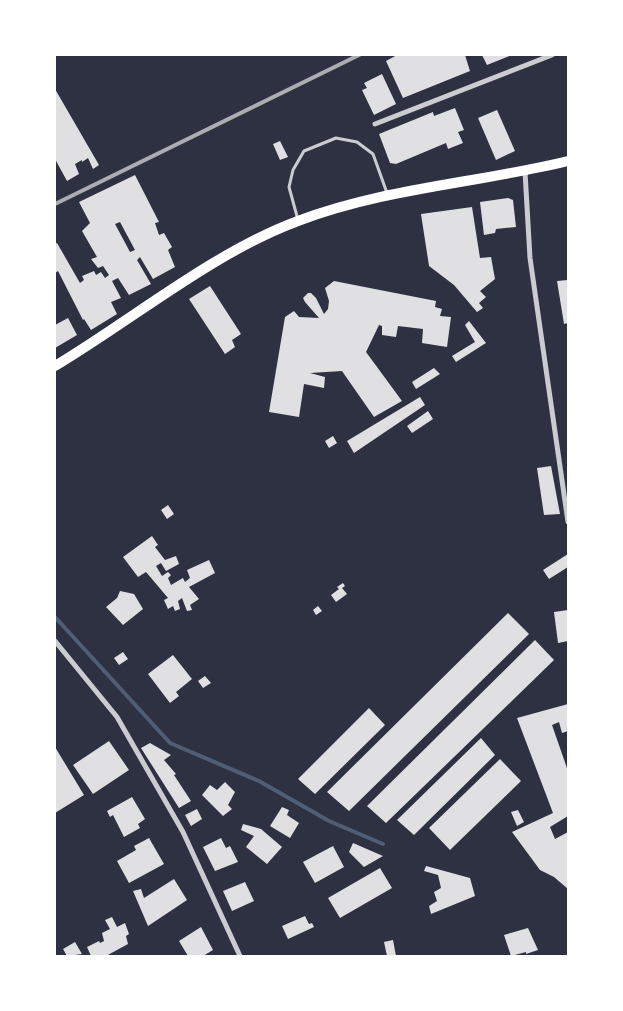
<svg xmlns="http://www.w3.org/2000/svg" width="623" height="1011" font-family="'Playfair Display',serif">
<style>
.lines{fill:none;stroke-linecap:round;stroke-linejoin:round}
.stream{stroke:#4f5d75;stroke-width:4}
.building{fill:#e0e0e3;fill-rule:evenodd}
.service{stroke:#caccd0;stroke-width:3}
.minor{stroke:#caccd0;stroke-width:5}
.secondary{stroke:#fff;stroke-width:10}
.rail{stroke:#abadb3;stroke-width:4}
</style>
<rect width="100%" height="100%" fill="#2d3142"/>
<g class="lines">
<path class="stream" d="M 55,617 L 170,743 L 259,781 L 329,821 L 383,844"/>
</g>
<path class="building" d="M 397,55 L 465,55 L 470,71 L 403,98 L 386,61 Z
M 482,55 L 512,55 L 487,65 Z
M 382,74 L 396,104 L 374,115 L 362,90 L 367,88 L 364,83 Z
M 55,89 L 99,165 L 93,169 L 88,158 L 82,162 L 82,160 L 75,164 L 79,174 L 67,181 L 55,159 Z
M 455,108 L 464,130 L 458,132 L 463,143 L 448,149 L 446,143 L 396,164 L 390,163 L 379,134 L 433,112 L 434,116 Z
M 497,110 L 515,151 L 496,160 L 478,118 Z
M 280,141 L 288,157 L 280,160 L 273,144 Z
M 135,175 L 159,222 L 155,223 L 159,235 L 164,233 L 172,247 L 168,250 L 175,267 L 153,279 L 140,257 L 137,260 L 151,284 L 129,295 L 118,278 L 112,281 L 121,298 L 111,302 L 117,314 L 91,330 L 84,319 L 83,320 L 58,271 L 55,273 L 55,244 L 57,243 L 80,283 L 84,280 L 82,276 L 94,271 L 96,275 L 101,272 L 105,278 L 109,275 L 103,266 L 98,268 L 91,259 L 97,257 L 82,231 L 90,223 L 79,202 ZM 120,222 L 135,250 L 130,252 L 115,224 Z
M 508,198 L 513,200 L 516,227 L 496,229 L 495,233 L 484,235 L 480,202 Z
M 472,207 L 480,258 L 491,257 L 495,279 L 480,291 L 486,297 L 479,303 L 483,308 L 477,312 L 454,285 L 429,266 L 421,214 Z
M 568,280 L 568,323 L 564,324 L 557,281 Z
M 334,281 L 436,301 L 435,307 L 442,309 L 440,316 L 451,317 L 447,347 L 422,343 L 423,329 L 398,326 L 396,337 L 382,335 L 382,326 L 379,325 L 366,352 L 402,401 L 374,417 L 342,371 L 310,373 L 325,377 L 324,388 L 304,384 L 299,417 L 269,412 L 285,317 L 294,311 L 299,317 L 319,318 L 305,302 L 303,298 L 308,293 L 311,293 L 316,298 L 324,314 L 328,309 L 329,301 L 325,288 Z
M 210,286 L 241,334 L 232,340 L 235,347 L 225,354 L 189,299 Z
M 68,318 L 77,335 L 55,348 L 55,325 Z
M 469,321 L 486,343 L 456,362 L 452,356 L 475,342 L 465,325 Z
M 434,368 L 440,374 L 416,389 L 412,382 Z
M 420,397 L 425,405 L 354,453 L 347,441 Z
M 428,411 L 433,419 L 412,433 L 407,426 Z
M 333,436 L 337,443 L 329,448 L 325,441 Z
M 551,466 L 560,514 L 544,515 L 537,468 Z
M 168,505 L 174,514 L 167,519 L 161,510 Z
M 152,536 L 158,545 L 155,547 L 165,560 L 176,556 L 179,564 L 166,571 L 161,563 L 156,566 L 162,576 L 168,572 L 171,575 L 168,578 L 171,585 L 183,578 L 185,582 L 190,578 L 187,570 L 209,560 L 215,573 L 189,587 L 199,599 L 190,605 L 192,610 L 187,611 L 182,598 L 178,601 L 180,609 L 175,611 L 173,606 L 168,609 L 164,600 L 168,598 L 152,579 L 146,572 L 138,577 L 123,557 Z
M 568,554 L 568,567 L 549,579 L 543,570 Z
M 343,583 L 345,586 L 342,588 L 347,594 L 336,602 L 331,595 L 339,589 L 337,587 Z
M 120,591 L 134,594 L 143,609 L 123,625 L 106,607 L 117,598 Z
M 318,606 L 322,611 L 316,615 L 313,610 Z
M 568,610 L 568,641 L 558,643 L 554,612 Z
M 508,613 L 529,634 L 349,811 L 327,792 Z
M 535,640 L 554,660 L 386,823 L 367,806 Z
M 123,652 L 128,659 L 119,665 L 114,658 Z
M 173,655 L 192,679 L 176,692 L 179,696 L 170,703 L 148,674 Z
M 205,676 L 211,683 L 203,688 L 198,681 Z
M 568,704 L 568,731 L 562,733 L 559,722 L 552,725 L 568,771 L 568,816 L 550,827 L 555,839 L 568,832 L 568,889 L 554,877 L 540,870 L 512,832 L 553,813 L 517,718 Z
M 369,708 L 385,725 L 315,794 L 298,779 Z
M 481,738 L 495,755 L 414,835 L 397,820 Z
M 109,741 L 129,770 L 93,794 L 73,765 Z
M 150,743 L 171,755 L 164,760 L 176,774 L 174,775 L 191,801 L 179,808 L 141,748 Z
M 55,747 L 84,795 L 55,813 Z
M 500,759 L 521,781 L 450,850 L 429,828 Z
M 225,782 L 235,792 L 228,805 L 232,809 L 223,816 L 202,795 L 210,785 L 217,790 Z
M 132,797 L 145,819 L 138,824 L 140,828 L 124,837 L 113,815 L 110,817 L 107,811 Z
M 282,807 L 289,810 L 287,815 L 299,823 L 290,838 L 270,826 Z
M 197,809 L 202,819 L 191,826 L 185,815 Z
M 518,810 L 524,822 L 517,826 L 511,812 Z
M 243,824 L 261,829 L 282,847 L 267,864 L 246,847 L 254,836 L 241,830 Z
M 149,838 L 164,864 L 129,883 L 117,861 L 136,850 L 134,846 Z
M 221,838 L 226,848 L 230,846 L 238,862 L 215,871 L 203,847 Z
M 353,843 L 383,856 L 364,867 L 349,852 Z
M 333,846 L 344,867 L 315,883 L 303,862 Z
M 426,866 L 470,878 L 475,896 L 431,914 L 429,906 L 437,901 L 434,892 L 441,888 L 438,875 L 424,871 Z
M 380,868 L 392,888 L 340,918 L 328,898 Z
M 174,879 L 187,900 L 148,926 L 133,891 L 141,889 L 144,898 Z
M 245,882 L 254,901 L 232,911 L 223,891 Z
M 305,916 L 309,924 L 312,923 L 314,927 L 288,939 L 282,926 Z
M 112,917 L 117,927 L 125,923 L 129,934 L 126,936 L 128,944 L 106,956 L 91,956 L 87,947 L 99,941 L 100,943 L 104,941 L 102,933 L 110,929 L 105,920 Z
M 201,927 L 213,950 L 203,956 L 188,956 L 179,941 Z
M 528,928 L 538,950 L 526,954 L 526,952 L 511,956 L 504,935 Z
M 393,940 L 396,956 L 387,956 L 384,942 Z
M 75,942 L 82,954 L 67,956 L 63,949 Z"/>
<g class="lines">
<path class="service" d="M 298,220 L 289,187 L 293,170 L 304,151 L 336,138 L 357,142 L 373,154 L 387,193"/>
<path class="minor" d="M 375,124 L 552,55
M 525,172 L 530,258 L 568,522
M 55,641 L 117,717 L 183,832 L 240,956"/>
<path class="secondary" d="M 55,366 C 132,320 214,252 298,221 C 385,188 478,183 568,161"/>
<path class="rail" d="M 55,204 L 359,55"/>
</g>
<rect width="623" height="1011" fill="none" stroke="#ffffff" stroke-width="112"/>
</svg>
